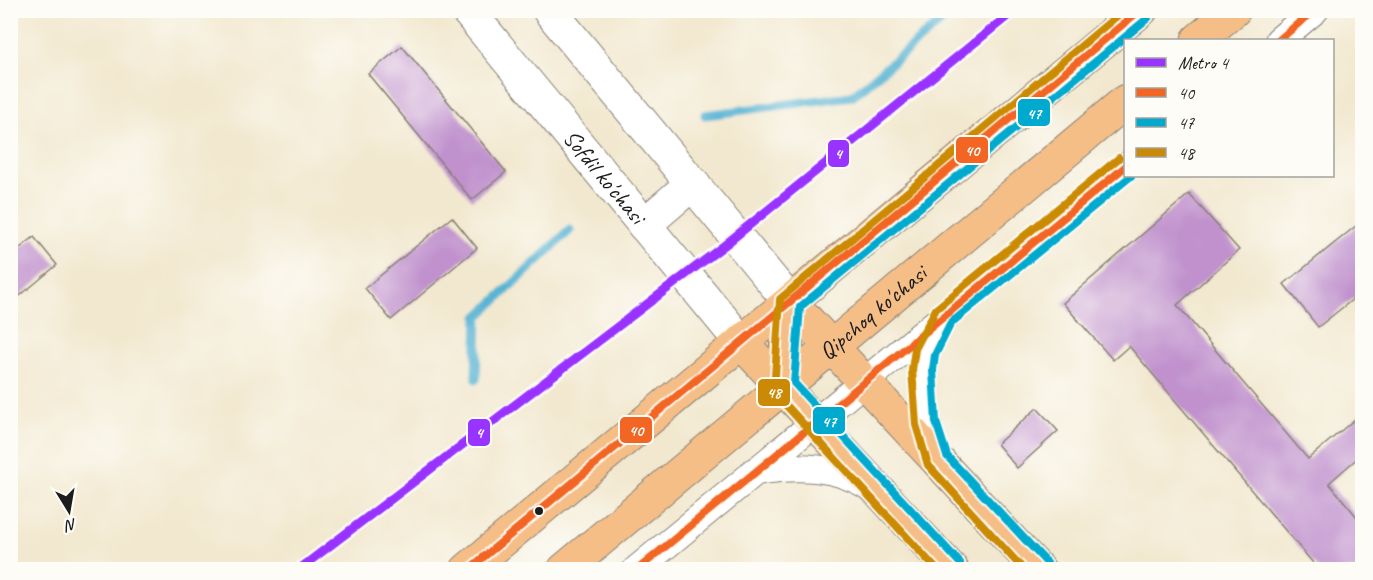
<svg xmlns="http://www.w3.org/2000/svg" width="1373" height="580" font-family="Caveat,sans-serif">
<style>
.lines{fill:none;stroke-linecap:round;stroke-linejoin:round}
.stream{stroke:#56b4d4;stroke-width:9}
.building{fill:#c091cd}
.minor-casing{stroke:#878276;stroke-width:29}
.tertiary-casing{stroke:#878276;stroke-width:35}
.primary-casing{stroke:#878276;stroke-width:35}
.minor{stroke:#fff;stroke-width:27}
.tertiary{stroke:#fff;stroke-width:33}
.primary{stroke:#f6be87;stroke-width:33}
.bus-1-casing{stroke:#fdfcf7;stroke-width:12}
.bus-2-casing{stroke:#fdfcf7;stroke-width:12}
.bus-3-casing{stroke:#fdfcf7;stroke-width:12}
.bus-1{stroke:#f26522;stroke-width:8}
.bus-2{stroke:#00a9ce;stroke-width:8}
.bus-3{stroke:#cb8a06;stroke-width:8}
.metro-1-casing{stroke:#fdfcf7;stroke-width:14}
.metro-1{stroke:#93f;stroke-width:9}
.bus-dot{fill:#1c1c1c;stroke:#fdfcf7;stroke-width:2}
.labels{text-anchor:middle;stroke-width:5;stroke-linejoin:round;paint-order:stroke}
.street-label{font-size:24px;fill:#1c1c1c;stroke:#fdfcf7}
.line-badge{stroke:#fdfcf7;stroke-width:2}
.badge-label{font-size:16px;text-anchor:middle;font-weight:bold;fill:#fff}
</style>
<rect width="100%" height="100%" fill="#fdfcf7"/>
<filter id="ink" filterUnits="userSpaceOnUse"><feTurbulence type="fractalNoise" baseFrequency=".0167" numOctaves="2"/><feDisplacementMap in="SourceGraphic" scale="12" xChannelSelector="R" yChannelSelector="G"/><feConvolveMatrix kernelMatrix="1 2 1 2 8 2 1 2 1" color-interpolation-filters="sRGB"/></filter>
<filter id="wash" filterUnits="userSpaceOnUse"><feTurbulence type="fractalNoise" baseFrequency=".008" numOctaves="4" result="noise"/><feDisplacementMap in="SourceGraphic" scale="24" xChannelSelector="R" yChannelSelector="G"/><feGaussianBlur stdDeviation="1.35" result="paint"/><feColorMatrix in="noise" values="0 0 0 0 0 0 0 0 0 0 0 0 0 0 0 0 0 1.4 0 .05"/><feComposite in="paint" operator="in"/></filter>
<g filter="url(#wash)">
<rect width="100%" height="100%" fill="#f2e8cf"/>
<g class="lines">
<path class="stream" d="M 705,115 L 852,96 L 955,10
M 476,379 L 478,317 L 570,230"/>
</g>
<g id="blocks">
<path class="building" d="M 402,46 L 506,172 L 472,200 L 368,74 Z
M 1189,194 L 1239,250 L 1177,305 L 1308,459 L 1362,413 L 1362,454 L 1329,483 L 1362,523 L 1362,570 L 1319,570 L 1129,346 L 1113,360 L 1063,303 Z
M 452,217 L 477,248 L 391,320 L 365,288 Z
M 1362,221 L 1362,292 L 1318,327 L 1284,284 Z
M 34,237 L 57,265 L 10,304 L 10,256 Z
M 1037,408 L 1058,431 L 1017,468 L 997,444 Z"/>
</g>
</g>
<g filter="url(#ink)">
<use href="#blocks" fill-opacity="0" stroke="#878276" stroke-width="1.5"/>
<g class="lines">
<defs>
<path id="minor" d="M 1279,40 L 1315,10
M 937,458 C 923,413 912,365 939,322
M 753,472 C 796,465 837,464 874,490
M 636,570 L 1126,166"/>
<g id="tertiary">
<path id="s1" d="M 467,10 L 741,342"/>
<path d="M 549,10 L 790,302"/>
<path d="M 644,225 L 693,183"/>
</g>
<g id="primary">
<path d="M 1198,40 L 1234,10"/>
<path d="M 790,302 L 1039,570"/>
<path d="M 741,342 L 952,570"/>
<path d="M 783,387 L 790,302"/>
<path d="M 467,570 L 1141,10"/>
<path id="s2" d="M 564,570 L 1126,101"/>
</g>
</defs>
<use href="#minor" class="minor-casing"/>
<use href="#tertiary" class="tertiary-casing"/>
<use href="#primary" class="primary-casing"/>
<use href="#minor" class="minor"/>
<use href="#tertiary" class="tertiary"/>
<use href="#primary" class="primary"/>
<defs>
<path id="bus-1" d="M 1279,40 L 1314,10
M 468,570 L 1140,10
M 637,570 L 1126,166"/>
<path id="bus-2" d="M 960,563 L 794,383 L 800,307 L 1148,18
M 1047,563 L 947,456 L 936,422 L 933,370 L 935,355 L 951,323 L 1131,176"/>
<path id="bus-3" d="M 937,570 L 774,392 L 780,299 L 1124,10
M 1024,570 L 928,465 L 916,425 L 912,370 L 915,349 L 936,309 L 1119,158"/>
</defs>
<use href="#bus-1" class="bus-1-casing"/>
<use href="#bus-2" class="bus-2-casing"/>
<use href="#bus-3" class="bus-3-casing"/>
<use href="#bus-1" class="bus-1"/>
<use href="#bus-2" class="bus-2"/>
<use href="#bus-3" class="bus-3"/>
<defs>
<path id="metro-1" d="M 298,570 L 726,244 L 1015,10"/>
</defs>
<use href="#metro-1" class="metro-1-casing"/>
<use href="#metro-1" class="metro-1"/>
</g>
</g>
<circle class="bus-dot" cx="539" cy="511" r="5"/>
<g class="labels">
<g class="street-label">
<text dy="8" stroke="none"><textPath href="#s1" startOffset="216">Sofdil ko'chasi</textPath></text>
<text dy="8" stroke="none"><textPath href="#s2" startOffset="402">Qipchoq ko'chasi</textPath></text>
</g>
</g>
<g class="line-badge">
<rect x="1017" y="98" width="34" height="29" rx="6" fill="#00a9ce"/>
<rect x="955" y="136" width="34" height="28" rx="6" fill="#f26522"/>
<rect x="827" y="139" width="23" height="29" rx="6" fill="#93f"/>
<rect x="757" y="378" width="34" height="29" rx="6" fill="#cb8a06"/>
<rect x="812" y="406" width="34" height="29" rx="6" fill="#00a9ce"/>
<rect x="619" y="416" width="34" height="28" rx="6" fill="#f26522"/>
<rect x="467" y="418" width="24" height="29" rx="6" fill="#93f"/>
</g>
<g class="badge-label">
<text x="1034" y="119">47</text>
<text x="972" y="156">40</text>
<text x="838" y="159">4</text>
<text x="774" y="398">48</text>
<text x="829" y="427">47</text>
<text x="636" y="436">40</text>
<text x="479" y="438">4</text>
</g>
<rect width="1373" height="580" fill="none" stroke="#fdfcf7" stroke-width="36"/>
<rect x="1124" y="39" width="210" height="138" fill="#fdfcf7" stroke="#a3a29f" stroke-width="1.5"/>
<rect x="1136" y="58" width="30" height="9" fill="#9933ff" stroke="#a3a29f" stroke-width="1.5"/>
<text x="1178" y="69" font-size="18" fill="#1c1c1c">Metro 4</text>
<rect x="1136" y="88" width="30" height="9" fill="#f26522" stroke="#a3a29f" stroke-width="1.5"/>
<text x="1178" y="99" font-size="18" fill="#1c1c1c">40</text>
<rect x="1136" y="118" width="30" height="9" fill="#00a9ce" stroke="#a3a29f" stroke-width="1.5"/>
<text x="1178" y="129" font-size="18" fill="#1c1c1c">47</text>
<rect x="1136" y="148" width="30" height="9" fill="#cb8a06" stroke="#a3a29f" stroke-width="1.5"/>
<text x="1178" y="159" font-size="18" fill="#1c1c1c">48</text>
<g transform="translate(69 511) rotate(169)" stroke="#fdfcf7" stroke-width="4.5" paint-order="stroke">
<path d="M0-4.5L10 22L0 15L-10 22Z" fill="#1c1c1c"/>
<text y="-9" font-size="16" font-weight="bold" text-anchor="middle" fill="#1c1c1c">N</text>
</g>
</svg>
